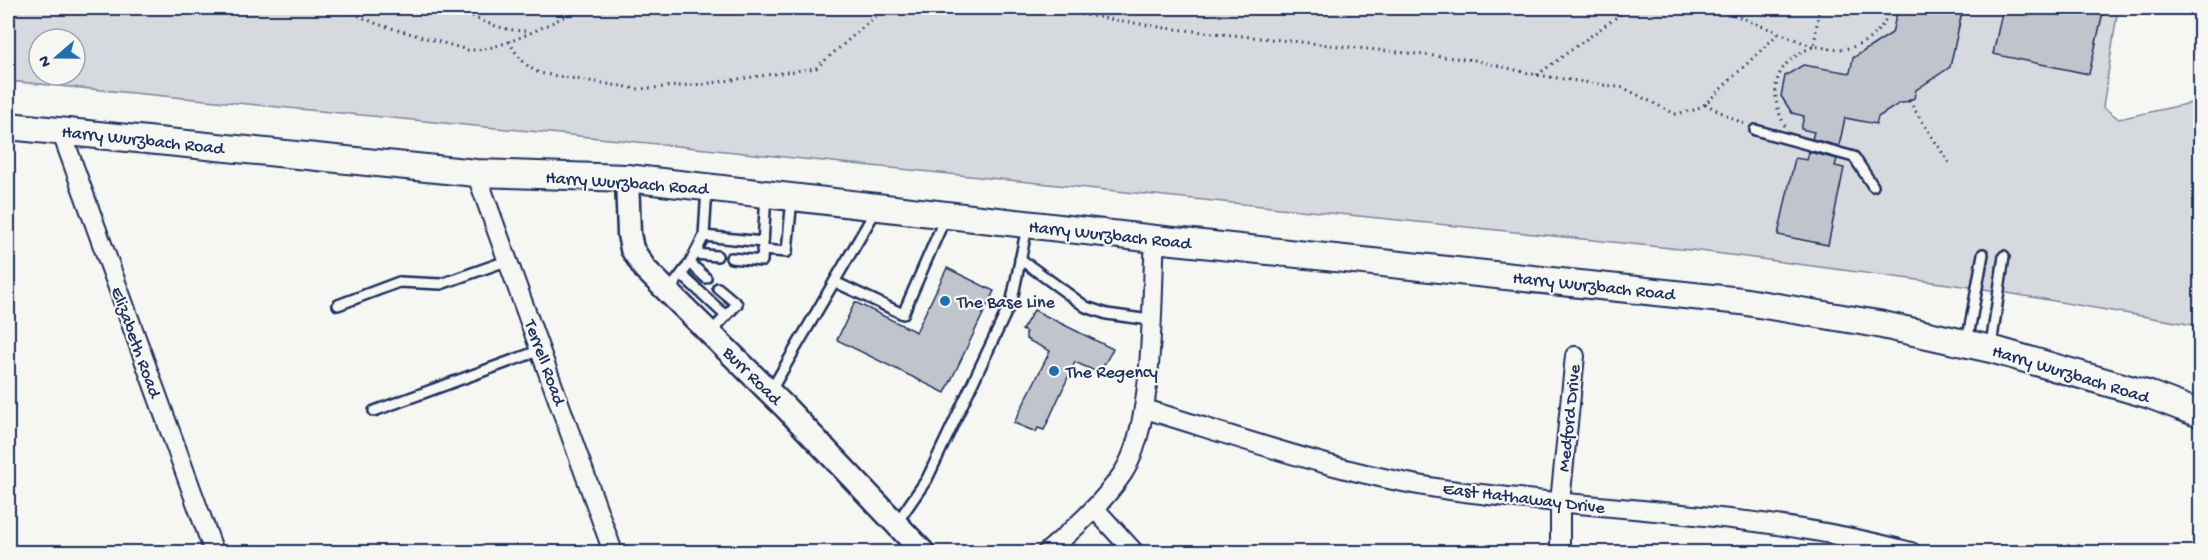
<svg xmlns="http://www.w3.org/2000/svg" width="2208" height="560" font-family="'Gochi Hand',sans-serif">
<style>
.green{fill:#d6d9dd;stroke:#78849e;stroke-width:1.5;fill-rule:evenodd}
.building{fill:#c0c4cd;stroke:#1b2f5e;stroke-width:1.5}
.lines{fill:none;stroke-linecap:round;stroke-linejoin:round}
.service-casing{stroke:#1b2f5e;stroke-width:14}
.minor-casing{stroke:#1b2f5e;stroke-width:22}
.tertiary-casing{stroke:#1b2f5e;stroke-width:27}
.secondary-casing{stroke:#1b2f5e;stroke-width:30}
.path{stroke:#1b2f5e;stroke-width:3;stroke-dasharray:1.5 4.5;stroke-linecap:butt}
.service{stroke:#f6f6f2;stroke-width:9}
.minor{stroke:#f6f6f2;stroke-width:18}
.tertiary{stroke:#f6f6f2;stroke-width:22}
.secondary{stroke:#f6f6f2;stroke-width:26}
.poi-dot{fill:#1f6fb2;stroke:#f6f6f2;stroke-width:2}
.labels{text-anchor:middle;stroke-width:4.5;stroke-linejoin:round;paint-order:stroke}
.street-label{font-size:18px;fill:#1b2f5e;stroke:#f6f6f2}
.poi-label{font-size:18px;fill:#1b2f5e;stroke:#f6f6f2;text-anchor:start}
</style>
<rect width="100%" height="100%" fill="#f6f6f2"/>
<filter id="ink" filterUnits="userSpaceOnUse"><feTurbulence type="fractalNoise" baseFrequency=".0167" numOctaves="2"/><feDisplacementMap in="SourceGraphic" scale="12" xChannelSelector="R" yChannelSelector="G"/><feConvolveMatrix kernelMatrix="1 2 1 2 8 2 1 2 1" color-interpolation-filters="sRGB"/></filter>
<g filter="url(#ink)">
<path class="green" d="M 8,8 L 2118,8 L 2103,107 L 2119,119 L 2200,101 L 2200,326 L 1978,288 L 1700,251 L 570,135 L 8,81 ZM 39,39 L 75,39 L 75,75 L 39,75 Z"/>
<path class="building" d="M 1898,8 L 1963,8 L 1950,67 L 1916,90 L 1914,98 L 1904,103 L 1900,103 L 1878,117 L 1876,124 L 1845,118 L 1839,146 L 1812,139 L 1814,132 L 1801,129 L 1804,116 L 1792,113 L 1781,96 L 1785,76 L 1803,65 L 1850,73 L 1853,58 L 1892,33 Z
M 2003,8 L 2104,8 L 2089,74 L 1993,54 Z
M 1809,152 L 1837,159 L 1835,166 L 1844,168 L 1828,245 L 1778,235 L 1795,158 L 1807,160 Z
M 947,268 L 994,291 L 945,393 L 837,340 L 855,302 L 916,332 Z
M 1034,310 L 1113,349 L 1101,370 L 1099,367 L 1097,372 L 1075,362 L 1044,430 L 1038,428 L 1036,432 L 1014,423 L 1050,351 L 1026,339 L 1026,332 L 1022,330 Z"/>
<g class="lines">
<defs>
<path id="service" d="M 1755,130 L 1854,157 L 1873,186
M 704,236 L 763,242
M 762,250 L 787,252 L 792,198
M 695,254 L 717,256
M 731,258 L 762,261 L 766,194
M 1020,259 L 1086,307 L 1107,314 L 1150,320
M 690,263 L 704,236 L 707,188
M 682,275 L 726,316
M 835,282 L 903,314 L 945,218
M 668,292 L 690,263 L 706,278
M 338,305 L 399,282 L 441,284 L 509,260
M 710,333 L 737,304 L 718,288
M 1967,343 L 1983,254
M 1991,346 L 2004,256
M 770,392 L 876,210
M 374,411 L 541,350
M 896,524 L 927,479 L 1012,300 L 1027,227"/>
<path id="minor" d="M 61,131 L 214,552
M 476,173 L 613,552
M 1145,409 C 1247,440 1350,477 1457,491 C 1608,511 1763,512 1911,552
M 1095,509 L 1134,552
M 1047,552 C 1075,528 1102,504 1123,473 C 1155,424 1151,300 1155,239
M 1560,552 L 1560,502 L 1575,356"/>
<path id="tertiary" d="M 627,178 L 629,234 L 632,249 L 645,269 L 786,408 L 923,552"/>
<path id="secondary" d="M 8,126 L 476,173 L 627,178 L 1155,239 L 1741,301 L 1878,324 L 1991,349 L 2150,395 L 2200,414"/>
</defs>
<use href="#service" class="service-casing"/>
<use href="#minor" class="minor-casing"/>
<use href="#tertiary" class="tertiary-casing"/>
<use href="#secondary" class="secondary-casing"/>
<path class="path" d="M 342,8 L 377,24 L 468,50 C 504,51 550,22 583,8
M 456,8 C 479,20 500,31 527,31
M 985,8 L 1067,12 L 1165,28 L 1474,60 L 1537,75 L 1624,88 L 1675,114 L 1694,110 L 1705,104 L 1778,34
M 1717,8 L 1814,47 L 1819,8
M 509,41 C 517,56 524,65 539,73 L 639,89 L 704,84 L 816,68 L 876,16 L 890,8
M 1537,75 L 1629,8
M 1909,101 L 1949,163
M 1705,104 L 1746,125
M 1785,126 C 1767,91 1774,62 1813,47 C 1818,46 1825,48 1831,49 C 1860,51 1882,35 1890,8"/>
<use href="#service" class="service"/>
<use href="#minor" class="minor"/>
<use href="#tertiary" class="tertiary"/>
<use href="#secondary" class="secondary"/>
</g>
</g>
<g class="poi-dot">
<circle cx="945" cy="301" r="6"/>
<circle cx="1054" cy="371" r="6"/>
</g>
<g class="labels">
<g class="street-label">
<text transform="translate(143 139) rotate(6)" y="6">Harry Wurzbach Road</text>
<text transform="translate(627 182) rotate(4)" y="6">Harry Wurzbach Road</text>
<text transform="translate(1110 234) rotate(6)" y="6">Harry Wurzbach Road</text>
<text transform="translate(1594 285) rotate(6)" y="6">Harry Wurzbach Road</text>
<text transform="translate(137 342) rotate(70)" y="6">Elizabeth Road</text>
<text transform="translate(546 362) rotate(70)" y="6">Terrell Road</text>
<text transform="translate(2071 373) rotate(17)" y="6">Harry Wurzbach Road</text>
<text transform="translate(753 375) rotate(45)" y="6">Burr Road</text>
<text transform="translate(1568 418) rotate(-84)" y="6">Medford Drive</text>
<text transform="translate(1524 497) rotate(7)" y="6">East Hathaway Drive</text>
</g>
<g class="poi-label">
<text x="957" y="307">The Base Line</text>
<text x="1066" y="377">The Regency</text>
</g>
</g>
<rect width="2208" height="560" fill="none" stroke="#f6f6f2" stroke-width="30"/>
<rect x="15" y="15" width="2178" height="530" fill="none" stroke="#1b2f5e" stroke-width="2" filter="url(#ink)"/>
<g transform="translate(57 57) rotate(250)"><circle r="28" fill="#f6f6f2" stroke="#9ea6b7" stroke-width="1.5"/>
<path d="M0-4.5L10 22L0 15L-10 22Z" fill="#1f6fb2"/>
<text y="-9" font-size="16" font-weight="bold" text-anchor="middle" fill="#1b2f5e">N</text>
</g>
</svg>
